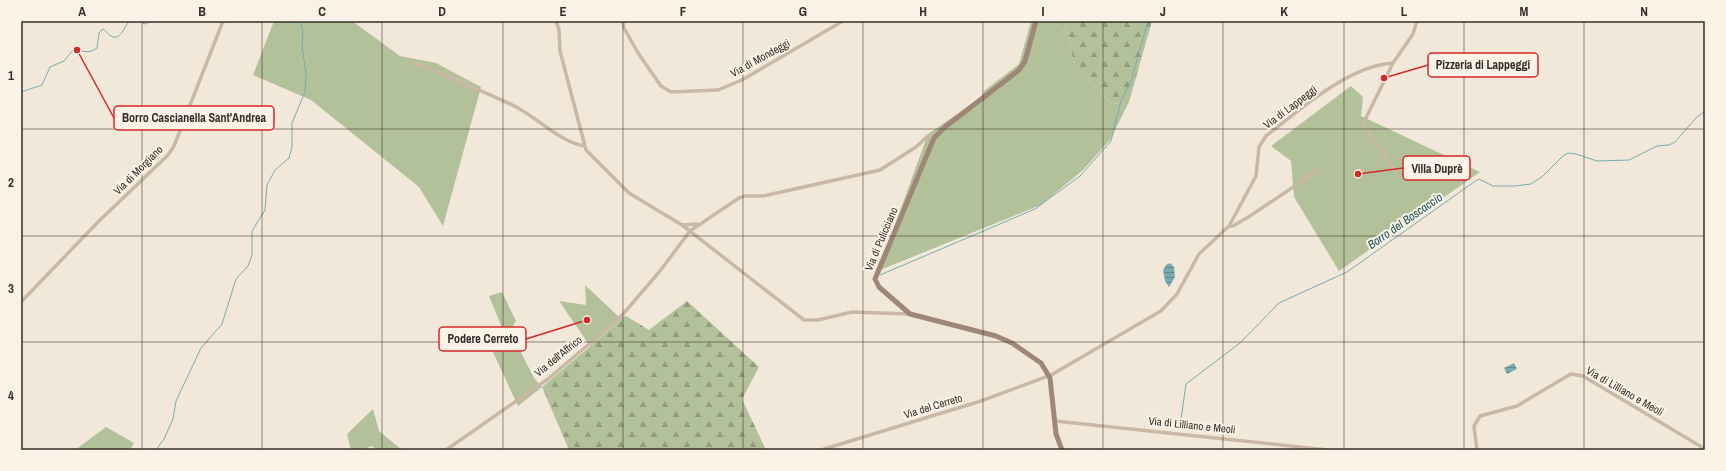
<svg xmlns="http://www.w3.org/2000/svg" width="1726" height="471" font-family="'Archivo Narrow',sans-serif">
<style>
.green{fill:#b3c19a}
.forest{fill:url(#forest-firs)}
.water{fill:url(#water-rules)}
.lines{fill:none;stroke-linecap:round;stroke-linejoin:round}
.stream{stroke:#78abb0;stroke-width:1}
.street{stroke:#cab8a6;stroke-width:3.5}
.secondary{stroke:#9e8777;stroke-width:5}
.grid{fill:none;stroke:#362c27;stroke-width:1;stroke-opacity:0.55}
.labels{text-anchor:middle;stroke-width:4;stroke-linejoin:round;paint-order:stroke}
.street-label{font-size:11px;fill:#362c27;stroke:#faf2e7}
.water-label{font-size:12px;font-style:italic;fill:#1c5259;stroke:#faf2e7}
.leader{fill:none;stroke:#d62828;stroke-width:1.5}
.callout-dot{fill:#d62828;stroke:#faf2e7;stroke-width:1.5}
.callout{fill:#faf2e7;stroke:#d62828;stroke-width:1.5}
.callout-label{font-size:12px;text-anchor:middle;font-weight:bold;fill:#362c27}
.neatline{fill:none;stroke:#362c27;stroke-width:1.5}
.grid-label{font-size:13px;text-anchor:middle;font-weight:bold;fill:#362c27}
</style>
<defs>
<pattern id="forest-firs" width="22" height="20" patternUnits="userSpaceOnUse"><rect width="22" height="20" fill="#b3c19a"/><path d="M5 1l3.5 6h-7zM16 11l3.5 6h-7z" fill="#929d7e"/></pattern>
<pattern id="water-rules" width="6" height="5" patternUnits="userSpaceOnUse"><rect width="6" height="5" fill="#78abb0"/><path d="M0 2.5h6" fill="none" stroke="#638b8f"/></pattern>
</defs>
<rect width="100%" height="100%" fill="#f2e8da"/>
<path class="green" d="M 274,21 L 352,21 L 400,56 L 436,63 L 481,87 L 443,226 L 419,187 L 311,100 L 253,75 Z
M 1031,21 L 1059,21 L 1067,30 L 1074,64 L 1112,104 L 1129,102 L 1110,140 L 1083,170 L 1041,205 L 875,272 L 890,238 L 928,134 L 982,97 L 984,91 L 1019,64 Z
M 1351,86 L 1363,97 L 1361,116 L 1480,172 L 1339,271 L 1294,197 L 1291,161 L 1271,146 Z
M 585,285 L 618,316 L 626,316 L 590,346 L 559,301 L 586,305 Z
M 502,292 L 516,321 L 510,331 L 534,378 L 542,387 L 518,406 L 492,350 L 502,328 L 489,296 Z
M 373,409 L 379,431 L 402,450 L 377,450 L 372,446 L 361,450 L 351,450 L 347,434 Z
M 106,427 L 134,443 L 130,450 L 75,450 Z"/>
<path class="forest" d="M 1059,21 L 1152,21 L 1129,102 L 1112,104 L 1074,64 L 1067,30 Z
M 687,301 L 759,367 L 742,399 L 766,450 L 569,450 L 542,387 L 626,316 L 649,330 Z"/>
<path class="water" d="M 1170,263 L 1174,267 L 1175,277 L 1169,287 L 1165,281 L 1163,270 L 1166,265 Z
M 1514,363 L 1517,369 L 1507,374 L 1504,368 Z"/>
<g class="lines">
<path class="stream" d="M 138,21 L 145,24 L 152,21
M 21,92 L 42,85 L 50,67 L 64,61 L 73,50 C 83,50 87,55 97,48 L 99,33 L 103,29 C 107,31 107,34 111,36 C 121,42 124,25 130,21
M 880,275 L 1035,209 L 1080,176 L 1111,141 L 1121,101 L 1131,81 L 1148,21
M 1180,426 L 1186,384 L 1240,343 L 1279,303 L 1347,272 L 1474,182 L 1479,179 L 1493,186 L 1515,186 L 1531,184 L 1543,176 L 1563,156 L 1568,153 L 1576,154 L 1597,161 L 1629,160 L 1657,146 L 1669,145 L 1675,142 L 1696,118 L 1705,111
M 156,450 L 164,439 L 173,419 L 176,401 L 201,348 L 222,324 L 236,279 L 248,266 L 252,255 L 252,231 L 265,210 L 267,185 L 275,170 L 289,158 L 292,147 L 292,123 L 305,92 L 306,74 L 302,46 L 303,32 L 300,21"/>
<path class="street" d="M 556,21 L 559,30 L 560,51 L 586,150 L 629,193 L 682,225 L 804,320 L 818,320 L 852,312 L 910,314
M 623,21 L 624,28 L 638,53 L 661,86 L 671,92 L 718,90 L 742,80 L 843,21
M 415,63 C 449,78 485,91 518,108 C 540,120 559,141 584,146
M 1394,170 L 1363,124 L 1393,63 L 1413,34 L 1417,21
M 682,225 L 697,224
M 1229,226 L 1233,226 L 1250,216 L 1317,171
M 21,302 L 97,223 L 168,155 L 174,146 L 223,21
M 1055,421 L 1328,450
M 446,450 L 548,379 L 610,326 L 624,313 L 660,271 L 690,231 L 739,198 L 745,196 L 763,196 L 880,170 L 916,147 L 928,136 L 937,135
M 821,450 L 981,401 L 1051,375 L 1161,311 L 1177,294 L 1199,254 L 1229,226 L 1256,176 L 1259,147 L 1266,136 C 1301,109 1348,66 1393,63
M 1477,450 L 1474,426 L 1480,416 L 1517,406 L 1564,378 L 1571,374 L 1583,376 L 1705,449"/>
<path class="secondary" d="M 1036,21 L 1025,61 L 1019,70 L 945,127 L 934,138 L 875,279 L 879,287 L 910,314 L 996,336 L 1012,343 L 1041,363 L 1050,378 L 1056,434 L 1062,450"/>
</g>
<path class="grid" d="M 142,21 L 142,450M 262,21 L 262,450M 382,21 L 382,450M 503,21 L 503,450M 623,21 L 623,450M 743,21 L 743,450M 863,21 L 863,450M 983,21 L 983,450M 1103,21 L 1103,450M 1223,21 L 1223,450M 1344,21 L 1344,450M 1464,21 L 1464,450M 1584,21 L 1584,450M 21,129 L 1705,129M 21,236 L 1705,236M 21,342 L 1705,342"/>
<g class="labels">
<g class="street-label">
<text transform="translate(760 58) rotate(-29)" y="4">Via di Mondeggi</text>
<text transform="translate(1290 107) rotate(-37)" y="4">Via di Lappeggi</text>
<text transform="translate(138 170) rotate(-45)" y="4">Via di Morgiano</text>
<text transform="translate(881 239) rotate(-67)" y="4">Via di Pulicciano</text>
<text transform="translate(558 356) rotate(-39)" y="4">Via dell'Affrico</text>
<text transform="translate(1625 391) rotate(30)" y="4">Via di Lilliano e Meoli</text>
<text transform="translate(933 406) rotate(-17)" y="4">Via del Cerreto</text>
<text transform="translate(1192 425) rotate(6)" y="4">Via di Lilliano e Meoli</text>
</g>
<g class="water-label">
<text transform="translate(1405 221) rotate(-35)" y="4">Borro del Boscaccio</text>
</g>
</g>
<path class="leader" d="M1384 78L1428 65M77 50L114 118M1358 174L1403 168M587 320L526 339"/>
<g class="callout-dot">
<circle cx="1384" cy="78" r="4"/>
<circle cx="77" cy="50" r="4"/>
<circle cx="1358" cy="174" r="4"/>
<circle cx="587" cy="320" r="4"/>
</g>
<g class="callout">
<rect x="1428" y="53" width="110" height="24" rx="4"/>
<rect x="114" y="106" width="160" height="24" rx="4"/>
<rect x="1403" y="156" width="67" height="24" rx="4"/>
<rect x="439" y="327" width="87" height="24" rx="4"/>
</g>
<g class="callout-label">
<text x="1483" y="69">Pizzeria di Lappeggi</text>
<text x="194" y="122">Borro Cascianella Sant'Andrea</text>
<text x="1437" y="173">Villa Duprè</text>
<text x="483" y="343">Podere Cerreto</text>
</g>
<rect width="1726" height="471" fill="none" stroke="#faf2e7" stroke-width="44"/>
<rect x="22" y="22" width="1682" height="427" class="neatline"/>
<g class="grid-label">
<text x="82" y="16">A</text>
<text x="202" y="16">B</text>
<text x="322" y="16">C</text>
<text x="442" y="16">D</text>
<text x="563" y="16">E</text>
<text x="683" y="16">F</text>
<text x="803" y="16">G</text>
<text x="923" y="16">H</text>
<text x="1043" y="16">I</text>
<text x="1163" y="16">J</text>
<text x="1284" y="16">K</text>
<text x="1404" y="16">L</text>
<text x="1524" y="16">M</text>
<text x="1644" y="16">N</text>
<text x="11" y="80">1</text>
<text x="11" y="187">2</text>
<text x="11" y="293">3</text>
<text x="11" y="400">4</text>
</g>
</svg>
